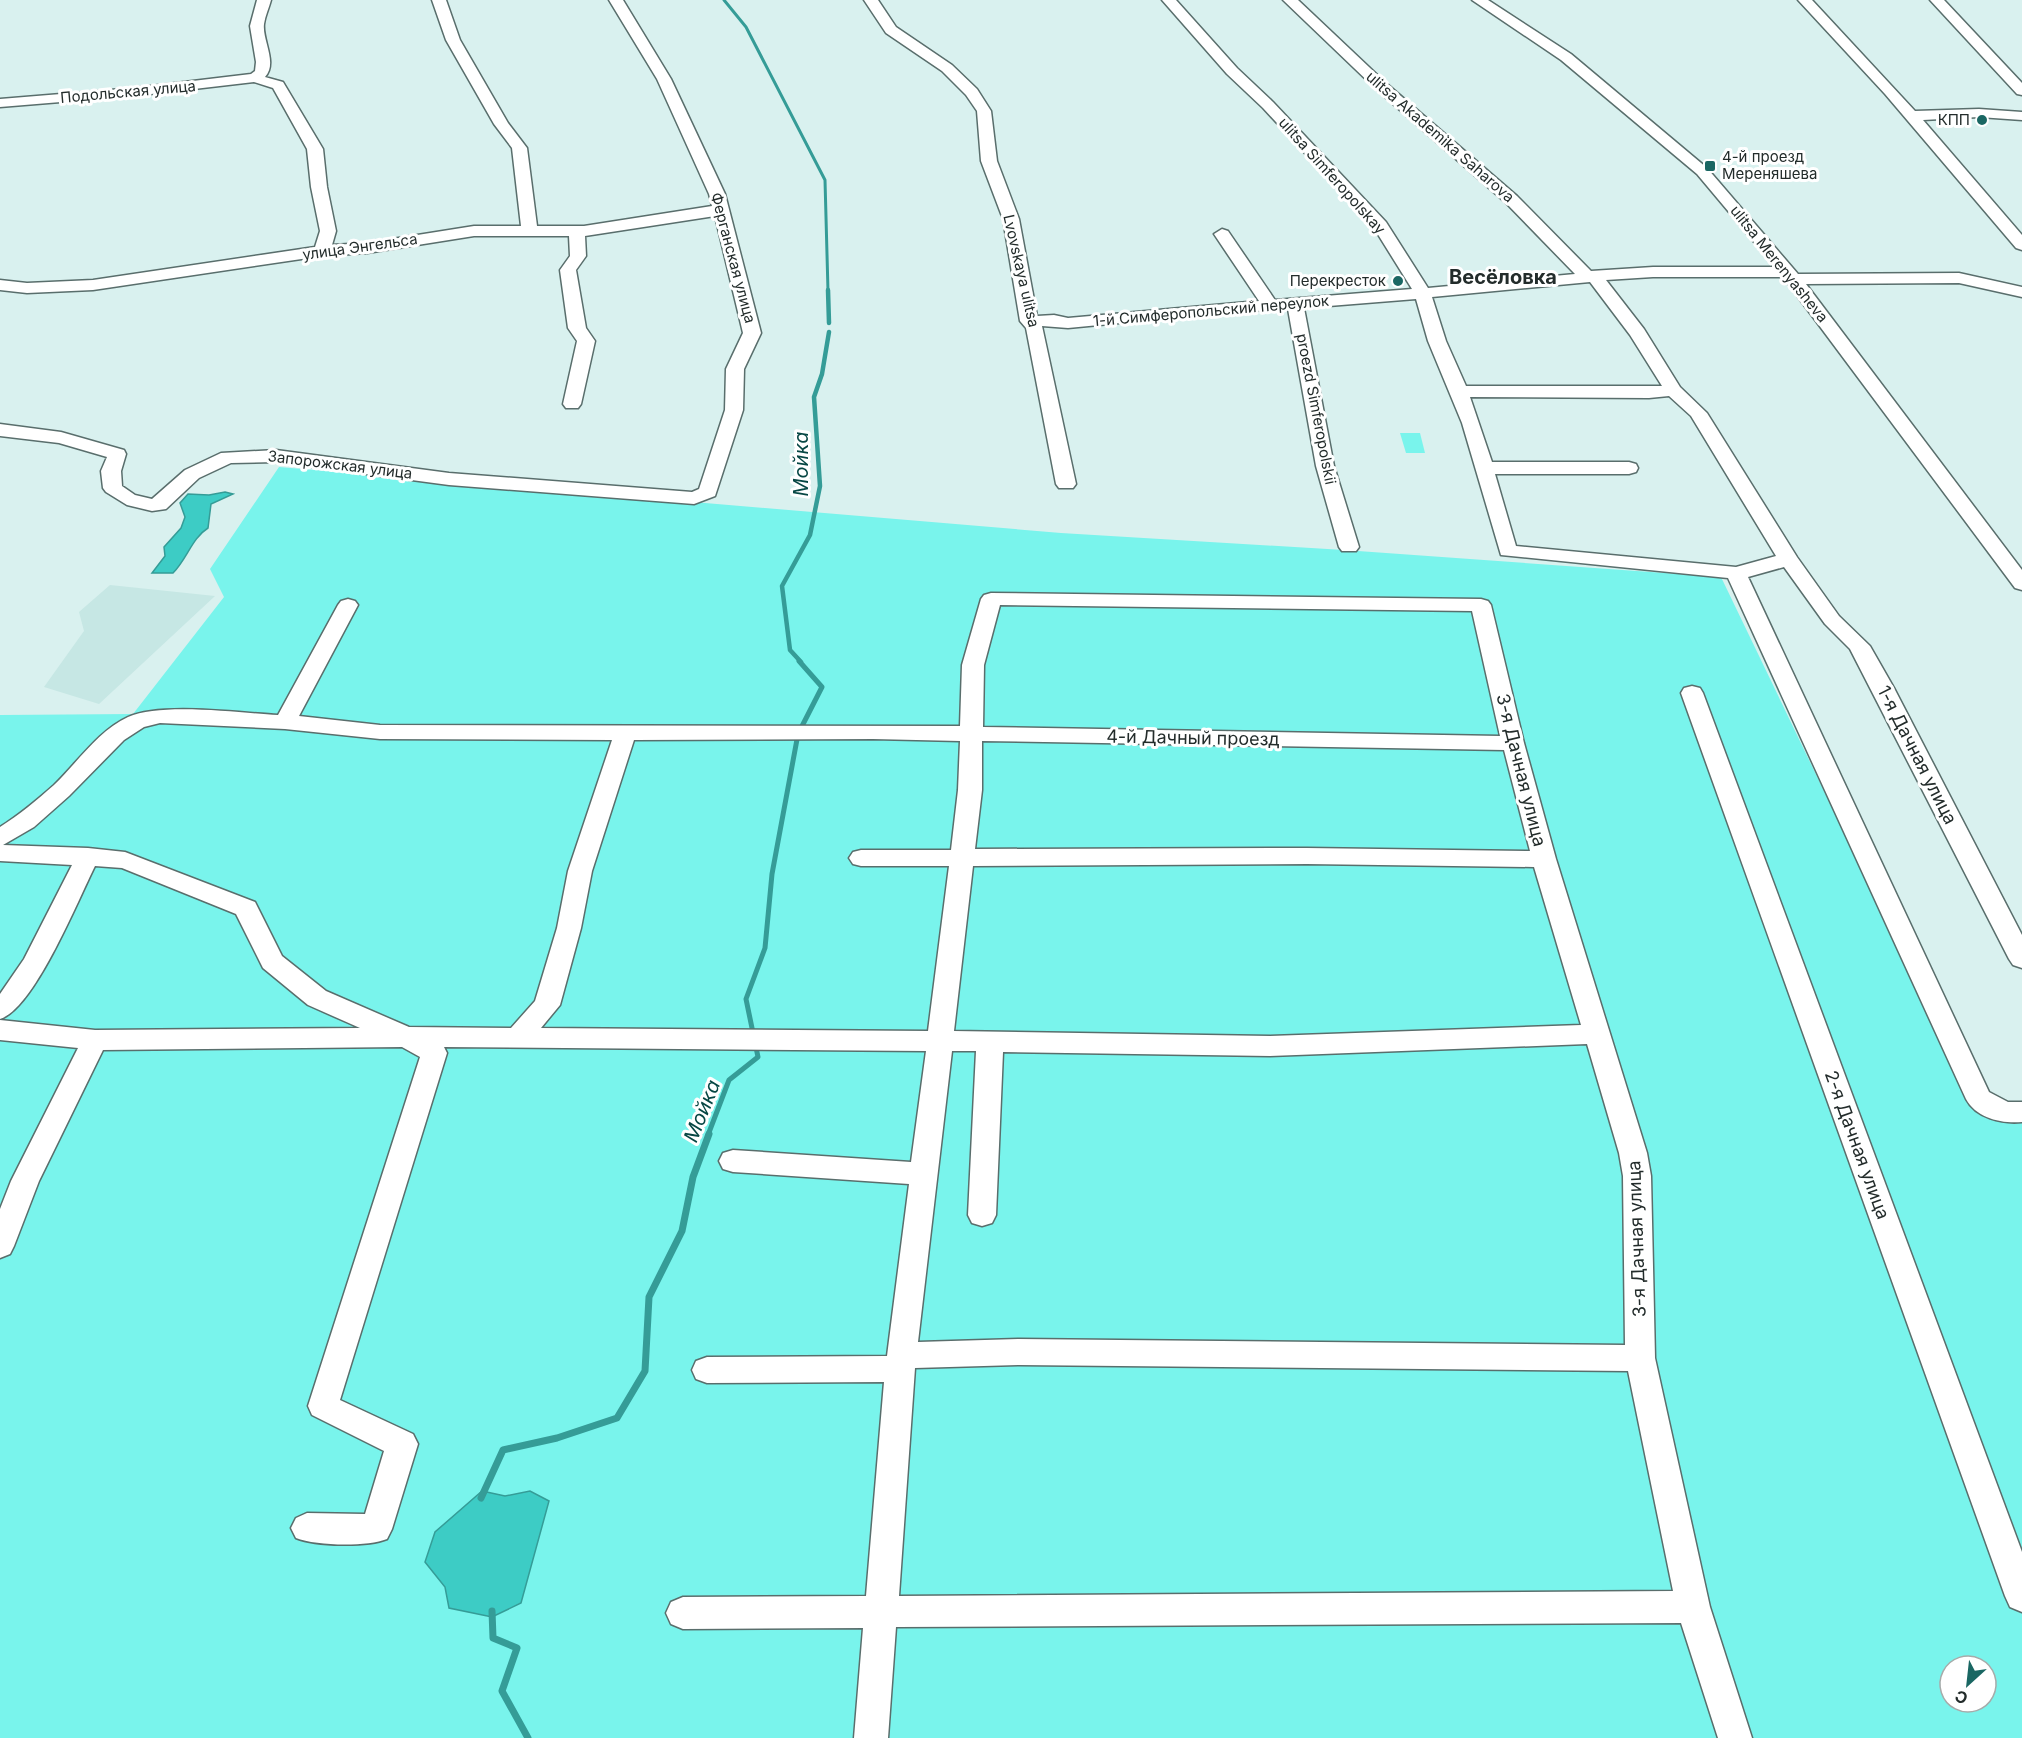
<svg xmlns="http://www.w3.org/2000/svg" width="2022" height="1738" font-family="Inter,sans-serif">
<style>
.built{fill:#c6e7e4}
.green{fill:#79f4ec;fill-rule:evenodd}
.water{fill:#3dccc5;stroke:#359c97;stroke-width:1.5}
.lines{fill:none;stroke-linecap:round;stroke-linejoin:round}
.stream-far3{stroke:#359c97;stroke-width:3}
.stream-far2{stroke:#359c97;stroke-width:4.5}
.stream-far1{stroke:#359c97;stroke-width:5}
.stream{stroke:#359c97;stroke-width:7}
.minor-casing{stroke:#596e6c;stroke-width:3}
.minor{fill:#fff;fill-rule:evenodd}
.poi-dot{fill:#1a6763;stroke:#fff;stroke-width:2}
.labels{text-anchor:middle;stroke-width:6;stroke-linejoin:round;paint-order:stroke}
.far-street-label{font-size:15px;fill:#232c2b;stroke:#fff}
.far-poi-label{font-size:15px;fill:#232c2b;stroke:#fff;text-anchor:end}
.street-label{font-size:18px;fill:#232c2b;stroke:#fff}
.far-district-label{font-size:20px;font-weight:bold;fill:#232c2b;stroke:#fff}
.water-label{font-size:20px;font-style:italic;fill:#074744;stroke:#fff}
</style>
<rect width="100%" height="100%" fill="#d9f1ef"/>
<path class="built" d="M 110,585 L 215,596 L 99,704 L 44,687 L 84,631 L 79,612 Z"/>
<path class="green" d="M 1400,433 L 1420,433 L 1425,453 L 1406,453 Z
M 279,467 L 1061,533 L 1344,550 L 1721,577 L 1978,1111 L 2022,1119 L 2022,1738 L 0,1738 L 0,715 L 133,714 L 224,597 L 210,569 ZM 1950,1666 L 1986,1666 L 1986,1702 L 1950,1702 Z"/>
<path class="water" d="M 225,492 L 233,494 L 211,504 L 208,528 C 192,538 187,559 173,573 L 152,573 L 165,556 L 164,547 L 181,528 L 185,517 L 180,503 L 188,494 L 209,495 Z
M 482,1491 L 505,1496 L 530,1491 L 549,1501 L 521,1603 L 492,1617 L 449,1608 L 445,1587 L 425,1562 L 435,1532 Z"/>
<g class="lines">
<path class="stream-far3" d="M 724,0 L 746,27 L 825,180 L 828,291"/>
<path class="stream-far2" d="M 828,290 L 829,323
M 801,662 L 790,650 L 782,586 L 810,535 L 820,486 L 814,397 L 822,374 L 829,332"/>
<path class="stream-far1" d="M 708,1135 L 729,1080 L 758,1057 L 746,999 L 765,948 L 772,874 L 798,734 L 822,687 L 799,661"/>
<path class="stream" d="M 481,1498 L 503,1450 L 557,1438 L 617,1418 L 645,1371 L 649,1297 L 682,1231 L 693,1177 L 709,1134
M 492,1611 L 493,1638 L 517,1648 L 502,1691 L 528,1738"/>
<defs>
<path id="minor" d="M 257,0 L 271,0 C 269,8 265,16 264,24 C 262,40 278,63 265,77 L 283,82 L 323,149 L 327,187 L 336,231 L 332,245 L 367,243 L 474,226 L 521,226 L 512,148 L 494,124 L 446,40 L 432,0 L 446,0 L 460,40 L 508,123 L 527,148 L 537,226 L 584,226 L 712,206 L 709,194 L 657,79 L 609,0 L 623,0 L 671,79 L 725,194 L 761,333 L 744,369 L 743,410 L 715,496 L 694,504 L 449,485 L 276,462 L 231,463 L 199,478 L 166,509 L 152,511 L 127,505 L 106,492 L 103,488 L 101,471 L 107,457 L 59,443 L 0,436 L 0,424 L 61,432 L 124,450 L 126,454 L 121,471 L 122,486 L 135,495 L 152,499 L 185,470 L 221,453 L 276,450 L 449,473 L 692,492 L 699,489 L 725,410 L 726,369 L 743,333 L 715,216 L 585,236 L 586,256 L 576,270 L 586,328 L 595,341 L 581,404 L 578,408 L 566,408 L 563,404 L 577,341 L 568,328 L 560,270 L 570,256 L 569,236 L 474,236 L 367,253 L 322,256 L 93,290 L 27,293 L 0,290 L 0,280 L 27,283 L 93,280 L 315,247 L 320,231 L 311,187 L 307,149 L 273,88 L 254,82 L 134,96 L 0,107 L 0,99 L 134,88 L 251,74 L 255,71 L 256,62 L 250,26 Z
M 864,0 L 878,0 L 896,27 L 952,65 L 977,89 L 991,111 L 997,161 L 1019,219 L 1037,316 L 1054,315 L 1068,318 L 1259,301 L 1214,234 L 1222,229 L 1228,231 L 1275,300 L 1412,289 L 1374,228 L 1263,108 L 1227,74 L 1162,0 L 1176,0 L 1237,68 L 1273,102 L 1386,222 L 1428,288 L 1575,274 L 1505,202 L 1377,90 L 1283,0 L 1298,0 L 1387,84 L 1517,196 L 1591,271 L 1653,267 L 1775,267 L 1697,174 L 1561,60 L 1472,0 L 1488,0 L 1571,54 L 1707,168 L 1798,274 L 1959,273 L 2022,287 L 2022,297 L 1959,283 L 1806,284 L 2022,570 L 2022,590 L 2015,588 L 1783,277 L 1653,277 L 1606,280 L 1644,329 L 1680,387 L 1707,413 L 1797,557 L 1839,616 L 1870,646 L 1894,688 L 2022,935 L 2022,968 L 2013,965 L 2009,959 L 1850,649 L 1825,624 L 1784,567 L 1748,577 L 1989,1092 L 2008,1102 L 2022,1102 L 2022,1122 C 2002,1124 1976,1118 1966,1099 L 1728,578 L 1501,555 L 1462,423 L 1428,341 L 1416,299 L 1304,308 L 1334,466 L 1359,547 L 1356,551 L 1342,551 L 1339,547 L 1316,466 L 1288,309 L 1234,312 L 1068,328 L 1042,326 L 1076,484 L 1073,488 L 1059,488 L 1056,484 L 1026,328 L 1020,321 L 1003,219 L 981,161 L 977,111 L 966,95 L 942,71 L 886,33 ZM 1590,282 L 1630,335 L 1662,386 L 1466,386 L 1446,341 L 1432,297 ZM 1669,396 L 1691,416 L 1776,556 L 1736,567 L 1516,546 L 1495,474 L 1629,474 L 1636,472 L 1638,468 L 1636,464 L 1629,462 L 1492,462 L 1470,397 L 1649,398 Z
M 1798,0 L 1812,0 L 1915,111 L 1979,109 L 2022,112 L 2022,120 L 1979,117 L 1923,120 L 2022,235 L 2022,250 L 2016,248 L 1885,94 Z
M 1930,0 L 1944,0 L 2022,83 L 2022,95 L 2017,94 Z
M 991,593 L 1481,599 L 1488,601 L 1491,605 L 1524,743 L 1556,859 L 1647,1153 L 1651,1176 L 1655,1358 L 1710,1607 L 1752,1738 L 1718,1738 L 1681,1623 L 896,1627 L 888,1738 L 854,1738 L 863,1628 L 683,1629 L 671,1624 L 666,1613 L 671,1602 L 683,1597 L 866,1596 L 884,1382 L 707,1383 L 696,1379 L 692,1370 L 696,1361 L 707,1357 L 887,1356 L 909,1184 L 733,1172 L 723,1169 L 719,1161 L 723,1153 L 733,1150 L 911,1162 L 926,1051 L 444,1047 L 447,1053 L 340,1400 L 413,1434 L 418,1444 L 392,1529 L 387,1539 C 367,1547 316,1546 296,1538 L 291,1528 L 296,1518 L 307,1513 L 365,1514 L 384,1451 L 312,1415 L 308,1406 L 420,1057 L 402,1047 L 103,1050 L 39,1181 L 14,1246 L 10,1254 L 0,1258 L 0,1209 L 11,1181 L 78,1048 L 0,1040 L 0,1020 L 95,1030 L 360,1028 L 308,1005 L 263,968 L 236,914 L 122,868 L 95,866 C 78,900 34,1009 0,1019 L 0,994 L 24,959 L 72,865 L 0,861 L 0,827 C 19,815 37,800 54,785 C 77,763 99,730 128,717 C 162,702 239,713 278,715 L 338,605 L 341,601 L 348,599 L 355,601 L 358,605 L 299,716 L 380,725 L 960,726 L 962,665 L 981,599 L 984,595 ZM 1000,605 L 1472,611 L 1500,736 L 983,727 L 984,665 ZM 160,723 L 285,729 L 380,739 L 612,740 L 568,871 L 557,928 L 535,1001 L 511,1028 L 409,1027 L 326,991 L 282,956 L 255,902 L 125,852 L 88,848 L 3,845 L 34,827 L 69,796 L 124,740 L 144,727 ZM 873,739 L 960,741 L 958,790 L 951,850 L 861,850 L 853,852 L 849,858 L 853,864 L 861,866 L 949,866 L 928,1031 L 541,1028 L 560,1005 L 581,928 L 592,871 L 634,740 ZM 982,741 L 1504,750 L 1530,851 L 1307,848 L 975,849 L 982,790 ZM 1307,864 L 1534,867 L 1581,1025 L 1270,1036 L 954,1031 L 973,866 ZM 1587,1044 L 1619,1153 L 1623,1176 L 1625,1345 L 1019,1339 L 918,1342 L 952,1051 L 976,1051 L 968,1215 L 972,1223 L 982,1226 L 992,1223 L 996,1215 L 1003,1052 L 1270,1056 ZM 1019,1365 L 1628,1371 L 1673,1591 L 899,1596 L 915,1368 Z
M 1692,686 L 1700,688 L 1703,693 L 2022,1552 L 2022,1612 L 2010,1607 L 2005,1596 L 1681,693 L 1684,688 Z"/>
</defs>
<use href="#minor" class="minor-casing"/>
<use href="#minor" class="minor"/>
</g>
<g class="poi-dot">
<circle cx="1982" cy="120" r="6"/>
<rect x="1704" y="160" width="12" height="12" rx="3"/>
<circle cx="1398" cy="281" r="6"/>
</g>
<g class="labels">
<g class="far-street-label">
<text transform="translate(128 92) rotate(-5)" y="5">Подольская улица</text>
<text transform="translate(1440 137) rotate(41)" y="5">ulitsa Akademika Saharova</text>
<text transform="translate(1332 176) rotate(48)" y="5">ulitsa Simferopolskay</text>
<text transform="translate(360 247) rotate(-8)" y="5">улица Энгельса</text>
<text transform="translate(733 258) rotate(75)" y="5">Ферганская улица</text>
<text transform="translate(1779 264) rotate(51)" y="5">ulitsa Merenyasheva</text>
<text transform="translate(1021 271) rotate(77)" y="5">Lvovskaya ulitsa</text>
<text transform="translate(1211 311) rotate(-5)" y="5">1-й Симферопольский переулок</text>
<text transform="translate(1316 409) rotate(79)" y="5">proezd Simferopolskii</text>
<text transform="translate(340 465) rotate(7)" y="5">Запорожская улица</text>
</g>
<g class="far-poi-label">
<text x="1970" y="125">КПП</text>
<text x="1722" y="162" text-anchor="start">4-й проезд<tspan x="1722" dy="17">Мереняшева</tspan></text>
<text x="1386" y="286">Перекресток</text>
</g>
<g class="street-label">
<text transform="translate(1193 738) rotate(1)" y="6">4-й Дачный проезд</text>
<text transform="translate(1917 755) rotate(63)" y="6">1-я Дачная улица</text>
<text transform="translate(1521 770) rotate(76)" y="6">3-я Дачная улица</text>
<text transform="translate(1857 1145) rotate(70)" y="6">2-я Дачная улица</text>
<text transform="translate(1637 1239) rotate(-92)" y="6">3-я Дачная улица</text>
</g>
<g class="far-district-label">
<text x="1503" y="284">Весёловка</text>
</g>
<g class="water-label">
<text transform="translate(801 464) rotate(-90)" y="7">Мойка</text>
<text transform="translate(702 1111) rotate(-68)" y="7">Мойка</text>
</g>
</g>
<g transform="translate(1968 1684) rotate(207)"><circle r="28" fill="#ffffff" stroke="#a7abaa" stroke-width="1.5"/>
<path d="M0-4.5L10 22L0 15L-10 22Z" fill="#1a6763"/>
<text y="-9" font-size="16" font-weight="bold" text-anchor="middle" fill="#232c2b">С</text>
</g>
</svg>
